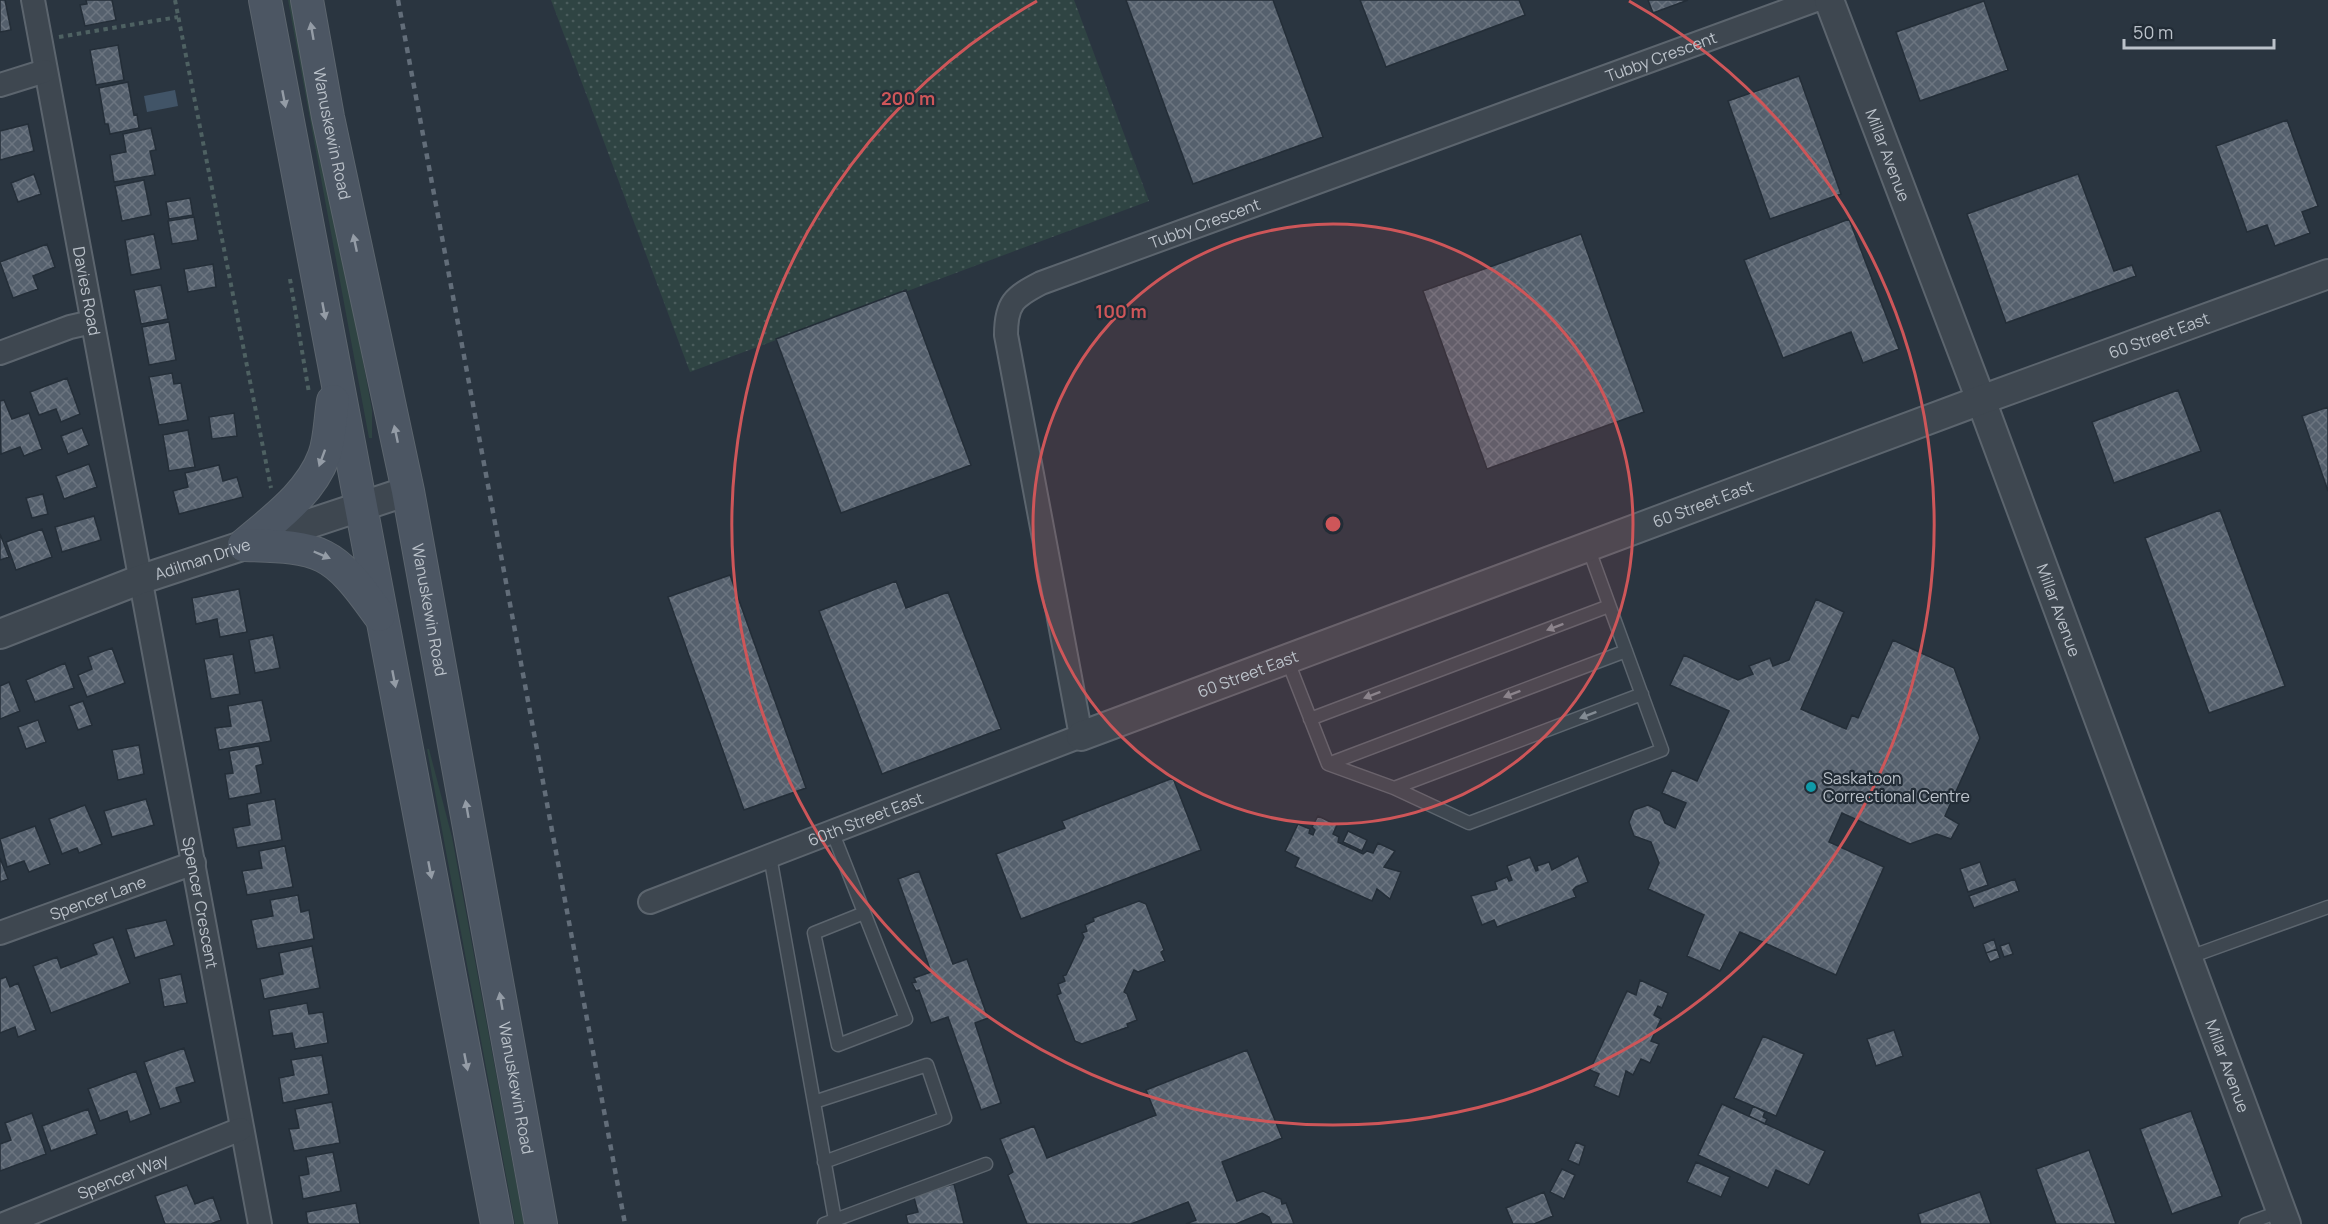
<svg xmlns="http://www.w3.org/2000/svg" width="2328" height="1224" font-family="Manrope,sans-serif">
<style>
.grass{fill:#2f4443}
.park{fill:url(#park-dots)}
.water{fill:#415467}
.building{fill:url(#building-cross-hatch);stroke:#242e38;stroke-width:1.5}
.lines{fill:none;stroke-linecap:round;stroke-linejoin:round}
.service-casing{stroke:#5c656e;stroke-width:15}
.minor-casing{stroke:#5c656e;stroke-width:26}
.tertiary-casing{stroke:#5c656e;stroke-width:32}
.secondary-casing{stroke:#5c656e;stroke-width:34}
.path{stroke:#4e6162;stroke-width:4;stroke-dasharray:4.5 4.5;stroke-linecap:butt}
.service{stroke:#3e4750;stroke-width:12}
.minor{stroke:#3e4750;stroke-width:22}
.tertiary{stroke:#3e4750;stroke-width:28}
.secondary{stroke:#4c5663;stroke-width:32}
.rail{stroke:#626d79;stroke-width:4.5;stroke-dasharray:6 6;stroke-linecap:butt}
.oneway{fill:#949ca6}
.oneway2{fill:#838b93}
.ring{fill:none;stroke:#ce5659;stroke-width:3}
.culture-dot{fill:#0f9aa8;stroke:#222c36;stroke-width:2}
.labels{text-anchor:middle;stroke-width:4.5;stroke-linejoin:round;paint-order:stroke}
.street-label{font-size:16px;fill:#bbc2ca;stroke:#222c36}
.poi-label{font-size:16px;fill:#bbc2ca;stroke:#222c36;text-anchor:start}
.centre{fill:#ce5659;stroke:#222c36;stroke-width:3}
.ring-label{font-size:18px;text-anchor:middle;font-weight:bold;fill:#ce5659;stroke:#222c36;stroke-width:4.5;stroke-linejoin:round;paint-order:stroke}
</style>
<defs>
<pattern id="park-dots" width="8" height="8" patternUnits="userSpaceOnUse" patternTransform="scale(1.5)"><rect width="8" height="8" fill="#2f4443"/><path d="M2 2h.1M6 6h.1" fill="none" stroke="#4b5d5d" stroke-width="1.8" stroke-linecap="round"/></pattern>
<pattern id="building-cross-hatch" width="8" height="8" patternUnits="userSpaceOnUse" patternTransform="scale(1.5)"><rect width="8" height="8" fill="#55606d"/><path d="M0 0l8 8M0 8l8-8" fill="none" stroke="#6c7580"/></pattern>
</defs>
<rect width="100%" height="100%" fill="#2a3540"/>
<path class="grass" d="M 288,0 L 296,0 L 372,410 L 372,438 L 369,438 Z
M 427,749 L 429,749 L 452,837 L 524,1224 L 515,1224 Z"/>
<path class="park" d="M 551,0 L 1074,0 L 1149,201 L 690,372 Z"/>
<path class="water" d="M 175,90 L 178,106 L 147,112 L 144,96 Z"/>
<path class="building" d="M 0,0 L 5,0 L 11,30 L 0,32 Z
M 86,0 L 112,0 L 116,20 L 85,26 L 80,5 L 87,4 Z
M 1126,0 L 1273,0 L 1323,137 L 1193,184 Z
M 1360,0 L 1519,0 L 1525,15 L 1386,67 Z
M 1648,0 L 1688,0 L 1653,13 Z
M 1984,1 L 2008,70 L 1920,101 L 1896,32 Z
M 118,45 L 124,80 L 96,85 L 90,50 Z
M 1799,76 L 1841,194 L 1770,219 L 1728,101 Z
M 128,82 L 134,115 L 137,114 L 139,128 L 110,134 L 108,124 L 105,124 L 99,88 Z
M 2287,120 L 2318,206 L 2302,212 L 2310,233 L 2275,246 L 2267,225 L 2247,232 L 2216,146 Z
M 28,124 L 34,151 L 0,160 L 0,131 Z
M 151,128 L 156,150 L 150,151 L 155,175 L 114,182 L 110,155 L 126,152 L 123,134 Z
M 34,174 L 41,194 L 18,202 L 11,183 Z
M 2078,174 L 2114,271 L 2132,265 L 2136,276 L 2006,323 L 1967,214 Z
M 144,180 L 151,215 L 122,221 L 115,186 Z
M 190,198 L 193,215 L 169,219 L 166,202 Z
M 194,217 L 198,240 L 172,244 L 168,221 Z
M 1849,219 L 1899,349 L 1863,363 L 1851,332 L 1783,358 L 1744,260 Z
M 154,234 L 161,269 L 131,275 L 125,240 Z
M 1581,234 L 1644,412 L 1487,469 L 1423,291 Z
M 47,244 L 55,267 L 33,276 L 38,289 L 13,298 L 0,262 Z
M 213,264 L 216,287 L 188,292 L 184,269 Z
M 161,285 L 168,319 L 141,324 L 134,290 Z
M 906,290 L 971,465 L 841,513 L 776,339 Z
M 169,322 L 176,360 L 149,365 L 142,327 Z
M 172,373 L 174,384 L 181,383 L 188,420 L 159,425 L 149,377 Z
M 67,378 L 80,414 L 61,422 L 56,409 L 39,415 L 30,392 Z
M 2178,390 L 2201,451 L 2114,483 L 2092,422 Z
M 4,400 L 12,419 L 29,413 L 42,449 L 24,456 L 20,447 L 1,454 L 0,401 Z
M 2328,407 L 2328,491 L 2302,416 Z
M 234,413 L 237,436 L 212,439 L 209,417 Z
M 82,428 L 89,445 L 68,454 L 61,436 Z
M 188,430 L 195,467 L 169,471 L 163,435 Z
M 89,464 L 97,487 L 64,499 L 56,476 Z
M 219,465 L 223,481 L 237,477 L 243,497 L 179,514 L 173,491 L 188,487 L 185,473 Z
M 43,494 L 48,514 L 32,518 L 26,498 Z
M 2220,510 L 2285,686 L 2209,713 L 2145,538 Z
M 94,516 L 101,540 L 62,552 L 55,527 Z
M 42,529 L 52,557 L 16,570 L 6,542 Z
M 0,534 L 9,557 L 0,560 Z
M 730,575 L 806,788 L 744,810 L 668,597 Z
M 896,581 L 906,608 L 948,592 L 1001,729 L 882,774 L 819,611 Z
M 239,589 L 247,632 L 220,637 L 217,619 L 196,624 L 192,598 Z
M 1816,599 L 1844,612 L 1801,709 L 1846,729 L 1852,715 L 1858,718 L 1893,640 L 1954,668 L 1980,738 L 1945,816 L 1959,824 L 1951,839 L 1937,834 L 1910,844 L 1842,813 L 1829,842 L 1884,867 L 1836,975 L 1740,932 L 1720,971 L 1687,956 L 1704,915 L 1648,889 L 1659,863 L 1651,842 L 1634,836 L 1629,822 L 1634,810 L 1648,805 L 1660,811 L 1665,823 L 1675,828 L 1686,803 L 1662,793 L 1672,770 L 1697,781 L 1729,711 L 1670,685 L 1684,655 L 1738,680 L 1753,674 L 1749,666 L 1770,658 L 1773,666 L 1789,660 Z
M 273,635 L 280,668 L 255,673 L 249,640 Z
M 112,648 L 125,683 L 87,697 L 78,675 L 92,669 L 88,657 Z
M 233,654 L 240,694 L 211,699 L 204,659 Z
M 65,663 L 74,688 L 35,702 L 26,680 Z
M 9,682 L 20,711 L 0,719 L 0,686 Z
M 262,700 L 271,741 L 219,750 L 215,728 L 231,726 L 228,706 Z
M 83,701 L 92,725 L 78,730 L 69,706 Z
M 38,720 L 46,742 L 26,749 L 18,727 Z
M 139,745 L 144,774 L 118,780 L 112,750 Z
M 259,746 L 263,764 L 256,766 L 261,793 L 229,799 L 225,774 L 233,773 L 229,751 Z
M 1173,778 L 1201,850 L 1021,919 L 996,854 L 1065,828 L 1062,821 Z
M 146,799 L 154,825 L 112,837 L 104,811 Z
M 275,799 L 282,840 L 237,848 L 233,828 L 250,825 L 247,804 Z
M 85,805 L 102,844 L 79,853 L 77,848 L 62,854 L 49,819 Z
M 1318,816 L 1337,825 L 1333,834 L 1339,837 L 1338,842 L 1363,854 L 1367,851 L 1373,853 L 1378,843 L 1395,851 L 1384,867 L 1401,872 L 1390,899 L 1377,889 L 1372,901 L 1295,867 L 1299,858 L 1285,851 L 1298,824 L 1310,829 L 1309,833 L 1313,835 L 1315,830 L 1312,827 Z
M 35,826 L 50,864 L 29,872 L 24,861 L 7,867 L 0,839 Z
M 1348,831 L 1367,840 L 1362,851 L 1343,842 Z
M 285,846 L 293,887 L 247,895 L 242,871 L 262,868 L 259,851 Z
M 1578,856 L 1588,882 L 1576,887 L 1573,890 L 1576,897 L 1497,927 L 1494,920 L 1482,925 L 1471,896 L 1497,889 L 1495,882 L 1507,877 L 1509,881 L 1512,880 L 1507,866 L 1530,857 L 1536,871 L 1538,870 L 1537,866 L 1549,862 L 1552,870 Z
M 0,858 L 8,879 L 0,882 Z
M 1980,862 L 1988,885 L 1968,892 L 1960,869 Z
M 919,871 L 953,964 L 967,959 L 988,1018 L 975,1023 L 1001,1103 L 981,1110 L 948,1017 L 931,1023 L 919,990 L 916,991 L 912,983 L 916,982 L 914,978 L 931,972 L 898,879 Z
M 2015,879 L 2019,891 L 1974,908 L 1969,896 Z
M 298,895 L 301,912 L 309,910 L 314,939 L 257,949 L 251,920 L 273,916 L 270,900 Z
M 1139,901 L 1146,904 L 1164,950 L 1161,952 L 1165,961 L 1138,972 L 1134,970 L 1124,992 L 1127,994 L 1137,1020 L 1127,1024 L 1128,1027 L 1082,1044 L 1075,1041 L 1057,995 L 1061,993 L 1058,984 L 1065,981 L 1063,976 L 1066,975 L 1084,937 L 1082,933 L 1087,931 L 1085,925 L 1094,921 L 1093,918 Z
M 166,920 L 174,945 L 135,958 L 126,929 Z
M 113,937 L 130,983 L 51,1013 L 33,966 L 57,957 L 61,968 L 97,954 L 93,944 Z
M 1994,939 L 1997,949 L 1986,953 L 1983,944 Z
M 2009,943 L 2013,954 L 2004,957 L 2000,946 Z
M 312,946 L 320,988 L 264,999 L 260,979 L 283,974 L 279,953 Z
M 1997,949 L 2000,958 L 1990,962 L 1986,953 Z
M 181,974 L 187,1003 L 164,1007 L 159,979 Z
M 6,977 L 10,987 L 18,983 L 36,1030 L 18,1037 L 15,1027 L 0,1033 L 0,979 Z
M 1640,980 L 1668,993 L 1662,1008 L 1658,1006 L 1654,1015 L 1661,1019 L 1651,1041 L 1659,1044 L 1650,1063 L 1641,1059 L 1633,1075 L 1626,1071 L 1619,1097 L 1594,1086 L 1599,1074 L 1590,1070 L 1627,991 L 1636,995 Z
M 307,1003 L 309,1014 L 323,1012 L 328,1043 L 295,1049 L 292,1033 L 273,1036 L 269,1010 Z
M 1894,1030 L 1903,1056 L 1876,1066 L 1867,1039 Z
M 1763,1036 L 1804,1054 L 1776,1116 L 1734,1098 Z
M 184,1048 L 195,1082 L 176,1088 L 181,1102 L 160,1109 L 144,1062 Z
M 1247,1050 L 1282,1138 L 1222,1162 L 1237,1201 L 1263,1191 L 1281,1199 L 1282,1204 L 1286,1203 L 1294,1224 L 1272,1224 L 1269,1217 L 1262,1213 L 1236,1224 L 1186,1224 L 1196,1220 L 1188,1202 L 1131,1224 L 1027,1224 L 1008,1175 L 1013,1172 L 1000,1139 L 1034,1126 L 1047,1158 L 1156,1115 L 1146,1090 Z
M 322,1055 L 329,1094 L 283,1103 L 279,1078 L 294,1075 L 291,1060 Z
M 136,1071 L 151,1114 L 130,1122 L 127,1111 L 100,1121 L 88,1089 Z
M 332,1102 L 340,1143 L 294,1151 L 289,1129 L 299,1128 L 295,1109 Z
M 1722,1104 L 1825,1151 L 1809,1185 L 1776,1170 L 1768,1188 L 1698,1155 Z
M 1753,1106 L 1765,1112 L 1763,1117 L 1767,1119 L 1765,1124 L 1749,1116 Z
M 88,1109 L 97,1134 L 51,1151 L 42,1126 Z
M 2191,1111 L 2222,1196 L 2172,1214 L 2140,1129 Z
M 32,1113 L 46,1154 L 0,1171 L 0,1144 L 11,1140 L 5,1123 Z
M 1576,1142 L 1585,1146 L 1579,1165 L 1568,1160 Z
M 2089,1150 L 2116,1224 L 2056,1224 L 2036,1169 Z
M 333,1152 L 341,1191 L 303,1199 L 299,1176 L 309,1174 L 306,1157 Z
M 1696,1162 L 1730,1177 L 1721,1197 L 1687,1182 Z
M 1562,1169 L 1575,1175 L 1564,1199 L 1550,1192 Z
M 954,1184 L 964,1224 L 908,1224 L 906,1215 L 918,1212 L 913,1194 Z
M 187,1185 L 195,1204 L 213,1197 L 221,1220 L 211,1224 L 165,1224 L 155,1196 Z
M 1544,1192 L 1553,1216 L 1534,1224 L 1513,1224 L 1506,1208 Z
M 1980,1192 L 1991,1224 L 1921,1224 L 1918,1214 Z
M 356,1203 L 360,1224 L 308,1224 L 306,1212 Z"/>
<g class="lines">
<defs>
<path id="service" d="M 1287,659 L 1328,764 L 1394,788 L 1469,823 L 1662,750 L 1588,547
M 1310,719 L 1609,606
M 1328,764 L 1626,651
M 1394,788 L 1642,694
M 832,831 L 906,1019 L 838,1045 L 814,933 L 864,913
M 770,856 L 835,1220 L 824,1224
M 2187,958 L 2328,907
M 814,1102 L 927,1065 L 945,1118 L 824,1162
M 835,1220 L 986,1164
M 2246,1224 L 2281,1211"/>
<g id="minor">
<path id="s1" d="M 33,0 L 260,1224"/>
<path d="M 0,85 L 45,71"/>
<path d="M 0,353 L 70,327 L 92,322"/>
<path id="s2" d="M 650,902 L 1081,736 L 1006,335 C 1006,303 1014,297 1041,283 L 1816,0"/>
<path id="s3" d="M 0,933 L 194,863"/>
<path id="s4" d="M 4,1224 L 241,1129"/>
</g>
<g id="tertiary">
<path id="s5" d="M 1829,0 L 1981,400 L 2286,1224"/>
<path id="s6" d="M 0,634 L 139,580 L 408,491"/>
<path id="s7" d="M 1081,736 L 1981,400 L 2328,274"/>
</g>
<g id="secondary">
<path d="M 265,0 L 497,1224"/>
<path id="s8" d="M 307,0 L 328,117 L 408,491 L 541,1224"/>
<path d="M 244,545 C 273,520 310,494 324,456 C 330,440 330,419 333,401"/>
<path d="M 244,545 C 322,547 333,550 379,615"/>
</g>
</defs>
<use href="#service" class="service-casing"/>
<use href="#minor" class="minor-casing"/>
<use href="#tertiary" class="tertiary-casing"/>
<use href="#secondary" class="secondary-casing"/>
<path class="path" d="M 175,0 L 271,488
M 59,37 L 178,17
M 290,279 L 309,393"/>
<use href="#service" class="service"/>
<use href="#minor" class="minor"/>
<use href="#tertiary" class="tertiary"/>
<use href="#secondary" class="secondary"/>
<path class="rail" d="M 398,0 L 625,1224"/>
</g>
<defs><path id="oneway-solid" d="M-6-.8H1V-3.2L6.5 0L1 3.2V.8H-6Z" transform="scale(1.5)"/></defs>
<g class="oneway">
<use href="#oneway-solid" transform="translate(312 31) rotate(-100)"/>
<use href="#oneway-solid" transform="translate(284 99) rotate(79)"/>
<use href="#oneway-solid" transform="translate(355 243) rotate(-102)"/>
<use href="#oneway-solid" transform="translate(324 311) rotate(79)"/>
<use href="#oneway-solid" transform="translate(396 434) rotate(-102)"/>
<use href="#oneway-solid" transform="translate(322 458) rotate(110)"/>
<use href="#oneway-solid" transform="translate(322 555) rotate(23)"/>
<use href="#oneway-solid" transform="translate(394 679) rotate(79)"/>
<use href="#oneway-solid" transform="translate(467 809) rotate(-100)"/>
<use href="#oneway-solid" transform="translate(430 870) rotate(79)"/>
<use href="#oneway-solid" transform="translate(501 1001) rotate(-100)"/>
<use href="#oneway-solid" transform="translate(466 1062) rotate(79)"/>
</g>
<g class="oneway2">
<use href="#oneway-solid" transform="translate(1555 627) rotate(159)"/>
<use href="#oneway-solid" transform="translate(1512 694) rotate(159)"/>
<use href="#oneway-solid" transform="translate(1372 695) rotate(159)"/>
<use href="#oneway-solid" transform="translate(1588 715) rotate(159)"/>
</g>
<circle cx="1333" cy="524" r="300" fill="#ce5659" fill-opacity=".12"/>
<g class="ring">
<circle cx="1333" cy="524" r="300"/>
<path d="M1629 1A601 601 0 1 1 1037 1"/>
</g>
<circle class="culture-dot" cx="1811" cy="787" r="6"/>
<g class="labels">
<g class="street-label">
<text dy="6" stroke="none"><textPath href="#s2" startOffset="1598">Tubby Crescent</textPath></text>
<text dy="6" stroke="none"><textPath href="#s8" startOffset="136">Wanuskewin Road</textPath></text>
<text dy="6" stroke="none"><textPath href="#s5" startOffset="166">Millar Avenue</textPath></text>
<text dy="6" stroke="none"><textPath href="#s2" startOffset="1112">Tubby Crescent</textPath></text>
<text dy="6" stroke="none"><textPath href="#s1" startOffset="296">Davies Road</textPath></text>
<text dy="6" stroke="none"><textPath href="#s7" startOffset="1150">60 Street East</textPath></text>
<text dy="6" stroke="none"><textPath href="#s7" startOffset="664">60 Street East</textPath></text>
<text dy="6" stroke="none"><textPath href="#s6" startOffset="216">Adilman Drive</textPath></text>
<text dy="6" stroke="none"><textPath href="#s8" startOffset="622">Wanuskewin Road</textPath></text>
<text dy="6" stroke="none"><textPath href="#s5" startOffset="652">Millar Avenue</textPath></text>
<text dy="6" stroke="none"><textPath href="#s7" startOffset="178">60 Street East</textPath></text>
<text dy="6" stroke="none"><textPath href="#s2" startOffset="231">60th Street East</textPath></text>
<text dy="6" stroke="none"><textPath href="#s3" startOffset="104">Spencer Lane</textPath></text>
<text dy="6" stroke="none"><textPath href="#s1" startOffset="918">Spencer Crescent</textPath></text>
<text dy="6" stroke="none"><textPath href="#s5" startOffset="1138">Millar Avenue</textPath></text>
<text dy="6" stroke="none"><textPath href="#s8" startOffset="1108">Wanuskewin Road</textPath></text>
<text dy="6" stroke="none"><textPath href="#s4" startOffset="128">Spencer Way</textPath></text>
</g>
<g class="poi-label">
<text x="1823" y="784">Saskatoon<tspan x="1823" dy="18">Correctional Centre</tspan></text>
</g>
</g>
<circle cx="1333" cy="524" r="9" class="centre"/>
<g class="ring-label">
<text x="908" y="105">200 m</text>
<text x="1121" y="318">100 m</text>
</g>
<path d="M2124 39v9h150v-9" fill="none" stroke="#bbc2ca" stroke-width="3"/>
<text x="2133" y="39" font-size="18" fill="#bbc2ca" stroke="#222c36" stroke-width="4.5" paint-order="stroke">50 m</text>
</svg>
